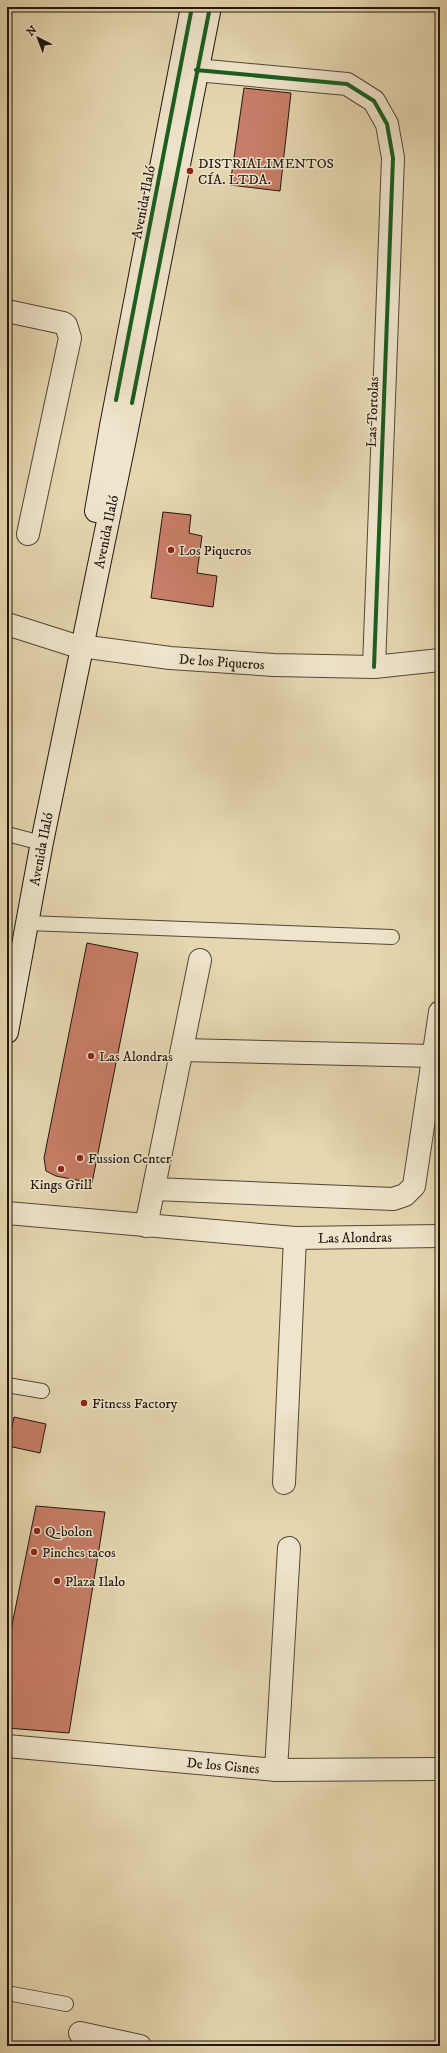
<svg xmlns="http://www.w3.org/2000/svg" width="447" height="2053" font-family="'IM FELL DW Pica',serif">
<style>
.building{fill:#c87d68;stroke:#211610}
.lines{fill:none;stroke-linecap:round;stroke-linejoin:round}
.lane-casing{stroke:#524638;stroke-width:16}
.street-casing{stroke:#524638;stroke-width:24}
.secondary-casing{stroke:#211610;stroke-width:24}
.lane{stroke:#efe5cc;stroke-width:14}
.street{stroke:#efe5cc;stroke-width:22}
.secondary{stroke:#efe5cc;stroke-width:22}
.cycleway-casing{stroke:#efe5cc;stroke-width:6}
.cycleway{stroke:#1b5e20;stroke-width:4}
.poi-dot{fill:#8f2418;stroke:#efe5cc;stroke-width:1.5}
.labels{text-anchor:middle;stroke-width:3;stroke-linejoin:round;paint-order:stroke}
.poi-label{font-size:14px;fill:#211610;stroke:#efe5cc;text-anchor:start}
.street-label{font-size:14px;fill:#211610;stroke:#efe5cc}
</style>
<rect width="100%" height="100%" fill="#e6d7b0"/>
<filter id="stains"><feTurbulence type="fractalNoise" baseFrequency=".005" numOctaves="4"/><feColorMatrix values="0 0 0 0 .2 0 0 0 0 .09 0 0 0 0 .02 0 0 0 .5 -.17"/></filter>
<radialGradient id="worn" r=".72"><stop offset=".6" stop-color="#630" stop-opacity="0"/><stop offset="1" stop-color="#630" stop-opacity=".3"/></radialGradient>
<path class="building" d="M 244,88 L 291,93 L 280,191 L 230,185 Z
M 163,512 L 191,515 L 189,533 L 202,536 L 197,573 L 217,576 L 213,607 L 151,598 Z
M 87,943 L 138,953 L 92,1183 L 56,1176 L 46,1171 L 44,1158 Z
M 14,1417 L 46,1424 L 40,1453 L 8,1446 Z
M 36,1506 L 105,1512 L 69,1733 L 7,1728 L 7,1650 Z"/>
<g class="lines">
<defs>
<path id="lane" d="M 7,834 L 30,840
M 28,923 L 392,937
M 7,1385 L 42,1391
M 7,1993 L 66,2004"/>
<g id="street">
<path d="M 196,70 L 347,84 L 374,101 L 387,124 L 393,158 L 374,667"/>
<path d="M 7,311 L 63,323 L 66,325 L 70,338 L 28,534"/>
<path id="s1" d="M 7,624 L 73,645 L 170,658 L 274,665 L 374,667 L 440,660"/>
<path d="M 182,1050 L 433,1056"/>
<path d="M 154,1189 L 393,1199 L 405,1195 L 414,1186 L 440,1012"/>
<path id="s2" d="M 7,1213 L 295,1238 L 440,1236"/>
<path d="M 146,1226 L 200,960"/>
<path d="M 284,1483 L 295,1238"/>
<path id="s3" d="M 7,1746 L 276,1770 L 440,1769"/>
<path d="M 276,1770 L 289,1548"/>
<path d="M 80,2033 L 140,2046"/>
</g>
<g id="secondary">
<path d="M 96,511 L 111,426 L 192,7"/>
<path id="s4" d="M 7,1032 L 42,842 L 126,434 L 210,7"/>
</g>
</defs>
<use href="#lane" class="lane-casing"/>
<use href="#street" class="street-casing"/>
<use href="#secondary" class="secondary-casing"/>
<use href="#lane" class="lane"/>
<use href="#street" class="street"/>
<use href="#secondary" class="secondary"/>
<defs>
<path id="cycleway" d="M 196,70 L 347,84 L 374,101 L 387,124 L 393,158 L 374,667
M 116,400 L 192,7
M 132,403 L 210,7"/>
</defs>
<use href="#cycleway" class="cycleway-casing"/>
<use href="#cycleway" class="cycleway"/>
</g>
<g class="poi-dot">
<circle cx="190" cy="171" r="4"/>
<circle cx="171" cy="550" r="4"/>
<circle cx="91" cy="1056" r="4"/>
<circle cx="80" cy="1158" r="4"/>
<circle cx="61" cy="1169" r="4"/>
<circle cx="84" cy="1403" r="4"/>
<circle cx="37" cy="1531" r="4"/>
<circle cx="34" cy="1552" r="4"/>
<circle cx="57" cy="1581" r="4"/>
</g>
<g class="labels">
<g class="poi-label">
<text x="198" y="168">DISTRIALIMENTOS<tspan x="198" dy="16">CÍA. LTDA.</tspan></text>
<text x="179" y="555">Los Piqueros</text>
<text x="99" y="1061">Las Alondras</text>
<text x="88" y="1163">Fussion Center</text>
<text x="61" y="1189" text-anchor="middle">Kings Grill</text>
<text x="92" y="1408">Fitness Factory</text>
<text x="45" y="1536">Q-bolon</text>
<text x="42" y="1557">Pinches tacos</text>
<text x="65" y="1586">Plaza Ilalo</text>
</g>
<g class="street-label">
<text transform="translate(143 202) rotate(-79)" y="5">Avenida Ilaló</text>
<text transform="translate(372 412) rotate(-88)" y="5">Las Tortolas</text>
<text dy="5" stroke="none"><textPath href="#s4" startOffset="510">Avenida Ilaló</textPath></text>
<text dy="5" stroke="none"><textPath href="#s1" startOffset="219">De los Piqueros</textPath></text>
<text dy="5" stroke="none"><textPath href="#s4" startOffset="186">Avenida Ilaló</textPath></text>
<text dy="5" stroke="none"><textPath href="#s2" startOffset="349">Las Alondras</textPath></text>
<text dy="5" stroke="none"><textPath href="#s3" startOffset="217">De los Cisnes</textPath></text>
</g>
</g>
<rect width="447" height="2053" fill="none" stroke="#e6d7b0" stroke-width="24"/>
<rect x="8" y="8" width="431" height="2037" fill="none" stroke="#211610" stroke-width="2"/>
<rect x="12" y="12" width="423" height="2029" fill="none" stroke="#211610"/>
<g transform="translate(38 38) rotate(318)" stroke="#efe5cc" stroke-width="3" paint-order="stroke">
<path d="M0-3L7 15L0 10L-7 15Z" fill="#211610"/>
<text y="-6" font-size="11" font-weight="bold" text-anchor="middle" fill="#211610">N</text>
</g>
<rect width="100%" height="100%" filter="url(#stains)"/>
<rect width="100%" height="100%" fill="url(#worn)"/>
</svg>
